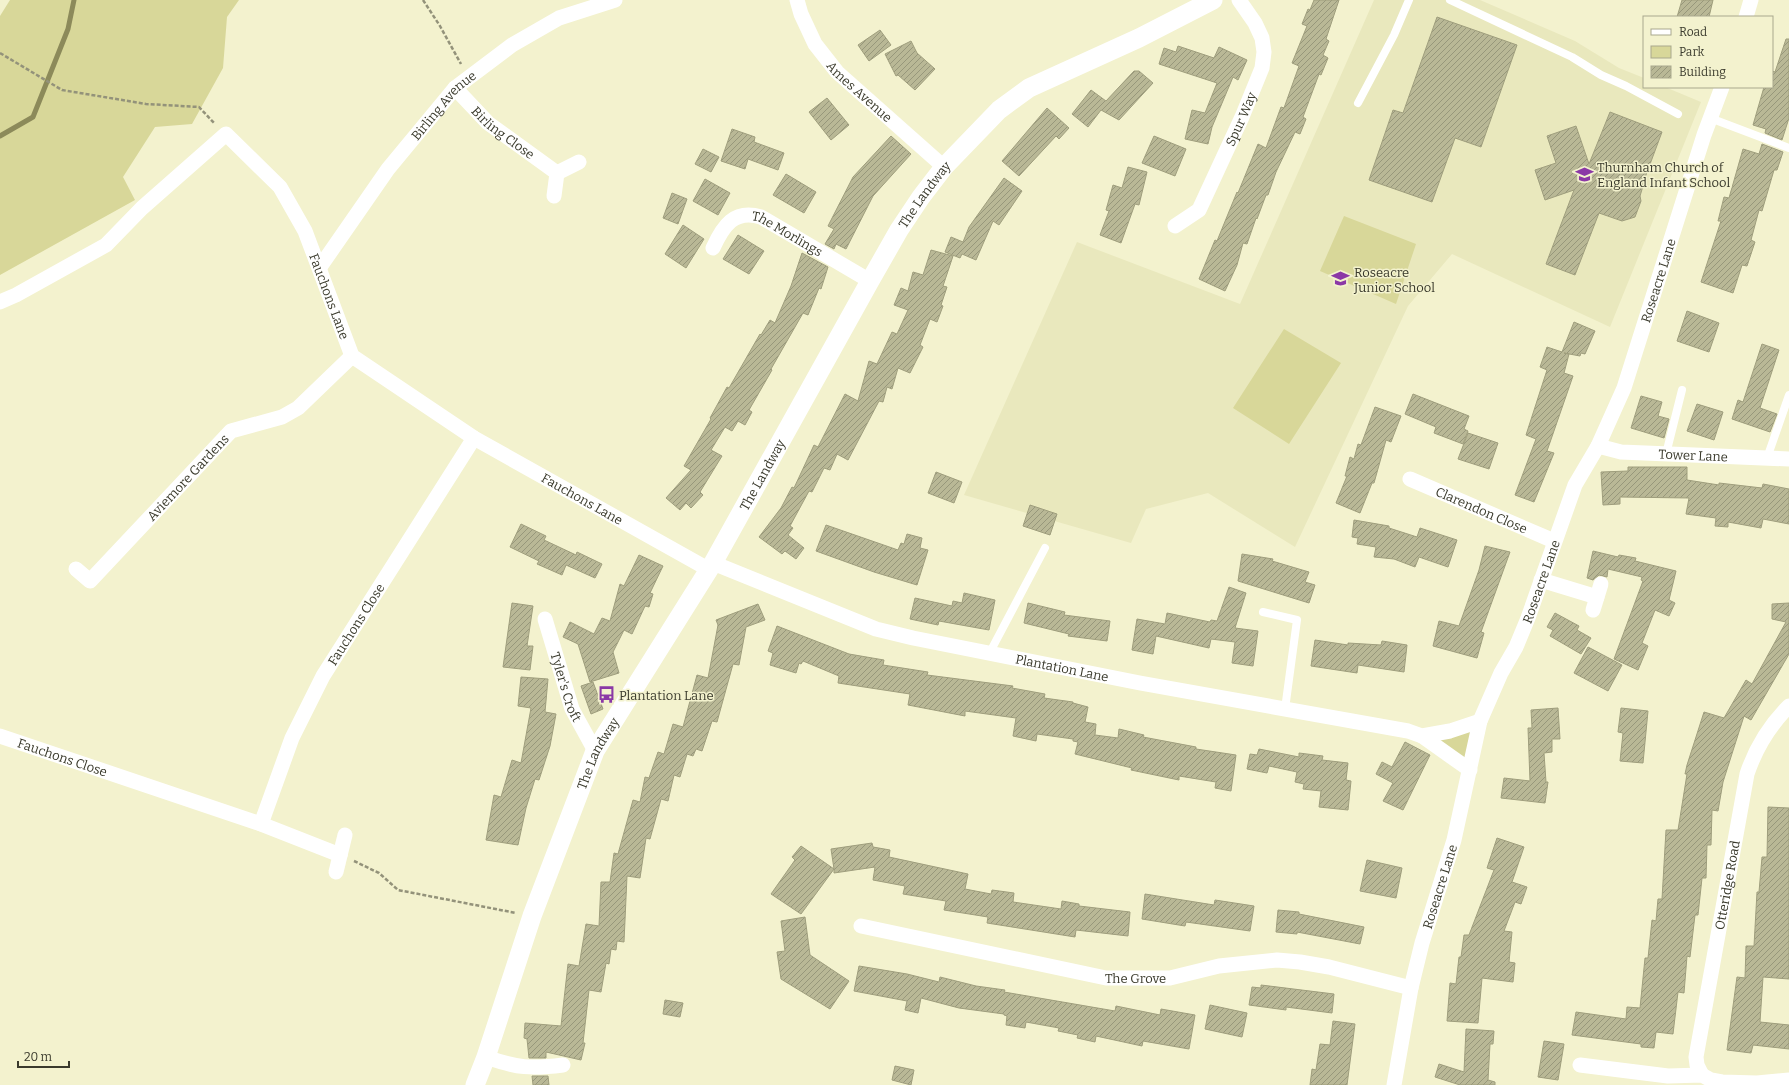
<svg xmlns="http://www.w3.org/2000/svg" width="1789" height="1085" font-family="Bitter,serif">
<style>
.built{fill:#e9e8bd}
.green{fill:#d8d799}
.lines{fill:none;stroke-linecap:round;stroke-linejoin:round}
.stream{stroke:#8c8a5a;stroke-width:5}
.building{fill:url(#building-hatch);stroke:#9f9e7d}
.path{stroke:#93927a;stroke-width:2.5;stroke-dasharray:4 2;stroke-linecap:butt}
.service{stroke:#fff;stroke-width:8}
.minor{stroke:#fff;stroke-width:15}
.tertiary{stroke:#fff;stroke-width:19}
.labels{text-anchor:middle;stroke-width:3;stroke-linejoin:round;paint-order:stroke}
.street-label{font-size:13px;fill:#3a3a2c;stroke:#f3f2ce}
.poi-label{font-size:13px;fill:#3a3a2c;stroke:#f3f2ce;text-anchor:start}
</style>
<defs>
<pattern id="building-hatch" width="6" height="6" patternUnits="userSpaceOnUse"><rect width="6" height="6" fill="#b9b896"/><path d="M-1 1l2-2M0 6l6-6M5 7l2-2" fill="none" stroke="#97977b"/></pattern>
</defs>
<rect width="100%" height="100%" fill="#f3f2ce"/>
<path class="built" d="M 1374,0 L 1480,0 L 1575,41 L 1619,68 L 1644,78 L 1644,87 L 1665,87 L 1701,102 L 1610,327 L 1452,254 L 1408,306 L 1295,547 L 1208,493 L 1146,509 L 1131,543 L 964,495 L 1077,242 L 1240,304 Z"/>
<path class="green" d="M 10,0 L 239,0 L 227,17 L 223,68 L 192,124 L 155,127 L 123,177 L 135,200 L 0,275 L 0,16 Z
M 1344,216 L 1416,244 L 1396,304 L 1320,271 Z
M 1284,329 L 1341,363 L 1289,444 L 1233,408 Z
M 1480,721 L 1470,770 L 1433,742 Z"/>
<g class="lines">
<path class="stream" d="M 0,136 L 33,117 L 68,29 L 74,0"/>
</g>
<path class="building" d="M 1314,0 L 1339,0 L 1326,39 L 1329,41 L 1323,55 L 1328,58 L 1321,75 L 1319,74 L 1303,117 L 1306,119 L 1300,134 L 1295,132 L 1276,172 L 1268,195 L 1266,195 L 1257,219 L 1256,218 L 1247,244 L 1243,243 L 1237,265 L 1225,291 L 1199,279 L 1215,240 L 1217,241 L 1237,192 L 1238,193 L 1258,144 L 1266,148 L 1281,107 L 1284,108 L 1299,66 L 1292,63 L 1307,26 L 1302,24 L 1308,9 L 1310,10 Z
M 1682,0 L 1713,0 L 1709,17 L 1677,17 Z
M 1437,17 L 1517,45 L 1481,147 L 1455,138 L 1432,202 L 1369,180 L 1393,110 L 1403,113 Z
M 880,30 L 891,45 L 869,61 L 858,45 Z
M 1786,39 L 1789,39 L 1789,118 L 1782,140 L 1765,133 L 1766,129 L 1753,125 L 1764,87 L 1772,87 L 1772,71 L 1775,72 Z
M 911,41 L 917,53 L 935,69 L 915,90 L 898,75 L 896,76 L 885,54 Z
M 1178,46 L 1214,58 L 1219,47 L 1247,60 L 1238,80 L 1233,77 L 1212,127 L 1208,144 L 1185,139 L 1192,110 L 1205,113 L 1217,83 L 1159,64 L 1164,48 L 1176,52 Z
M 1134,71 L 1139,71 L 1153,83 L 1119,120 L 1101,110 L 1088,127 L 1072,114 L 1091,90 L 1106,101 Z
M 827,98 L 849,125 L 831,140 L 809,112 Z
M 1047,108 L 1069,128 L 1059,139 L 1056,136 L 1019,176 L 1002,161 Z
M 1610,112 L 1662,132 L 1643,183 L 1643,186 L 1640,196 L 1641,201 L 1635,217 L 1622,221 L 1599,213 L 1575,275 L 1546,264 L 1574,190 L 1545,200 L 1535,170 L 1556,163 L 1547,136 L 1576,126 L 1589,164 Z
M 732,129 L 755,137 L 754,142 L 784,153 L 778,170 L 748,159 L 745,169 L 721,161 Z
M 891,136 L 911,154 L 873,196 L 846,249 L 836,244 L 834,249 L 825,244 L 834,229 L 828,226 L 853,177 Z
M 1154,136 L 1186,149 L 1175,176 L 1142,163 Z
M 1762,144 L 1783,152 L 1777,170 L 1774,170 L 1762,211 L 1759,210 L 1751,240 L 1755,242 L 1747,266 L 1742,265 L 1733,293 L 1701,282 L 1721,221 L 1718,221 L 1724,197 L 1729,198 L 1743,149 L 1759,154 Z
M 703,149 L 719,157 L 711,172 L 695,164 Z
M 1128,167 L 1147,172 L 1139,205 L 1135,204 L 1121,243 L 1100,235 L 1109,211 L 1106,210 L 1113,185 L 1122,188 Z
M 786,174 L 816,192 L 804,213 L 773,195 Z
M 1004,178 L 1022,191 L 999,225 L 993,221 L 976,260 L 962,254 L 960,258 L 945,252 L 951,237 L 963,242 L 969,227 Z
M 705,179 L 730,193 L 718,215 L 693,201 Z
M 672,193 L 687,199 L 678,224 L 663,218 Z
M 683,225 L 704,239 L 686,268 L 665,254 Z
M 738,235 L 764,251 L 749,274 L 723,259 Z
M 931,250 L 953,256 L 943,286 L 947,287 L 941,305 L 943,306 L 937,322 L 930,319 L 920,345 L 923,347 L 910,373 L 898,368 L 892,389 L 887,387 L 883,402 L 879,401 L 848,460 L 837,454 L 830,470 L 824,468 L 812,492 L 809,491 L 790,526 L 793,528 L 788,535 L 804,548 L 796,559 L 785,551 L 782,554 L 759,537 L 781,508 L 792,487 L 794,488 L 814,445 L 818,447 L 845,394 L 858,401 L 869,361 L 877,364 L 892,332 L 897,334 L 908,310 L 894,305 L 901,288 L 908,291 L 913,272 L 923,275 Z
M 802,253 L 828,267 L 821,289 L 819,288 L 808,315 L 803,313 L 771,369 L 772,370 L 749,410 L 752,412 L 745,425 L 738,421 L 732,431 L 725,427 L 711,450 L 722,456 L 700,492 L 703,495 L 691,508 L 686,503 L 680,510 L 666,498 L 691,470 L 684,466 L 711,419 L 710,418 L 727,387 L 729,388 L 760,334 L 761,335 L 770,320 L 775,323 L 791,286 Z
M 1687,311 L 1719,323 L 1709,352 L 1677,341 Z
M 1574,322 L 1595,331 L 1585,354 L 1581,353 L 1580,356 L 1564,353 L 1569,354 L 1564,373 L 1573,376 L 1547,451 L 1554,453 L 1534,502 L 1515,495 L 1536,439 L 1526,435 L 1547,370 L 1540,367 L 1547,347 L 1562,352 Z
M 1762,344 L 1779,350 L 1760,408 L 1777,414 L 1770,432 L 1732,419 L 1738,400 L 1743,402 Z
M 1413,394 L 1469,416 L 1464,429 L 1468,431 L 1463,444 L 1434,433 L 1436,427 L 1405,414 Z
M 1641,396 L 1662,402 L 1658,416 L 1669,419 L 1664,438 L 1631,428 Z
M 1697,404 L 1723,412 L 1714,440 L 1687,431 Z
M 1375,407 L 1401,416 L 1391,442 L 1386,440 L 1374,483 L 1372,483 L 1360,513 L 1336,503 L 1347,476 L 1345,476 L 1350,457 L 1354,459 L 1358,444 L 1361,445 Z
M 1468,433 L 1498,443 L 1489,469 L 1458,459 Z
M 1628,467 L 1687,467 L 1687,480 L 1719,485 L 1719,483 L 1762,488 L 1763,484 L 1789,489 L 1789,524 L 1763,519 L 1761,528 L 1728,522 L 1728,527 L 1715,526 L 1716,518 L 1686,514 L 1689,498 L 1620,497 L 1620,504 L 1603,505 L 1601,472 L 1628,471 Z
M 936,472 L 962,482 L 954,503 L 928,493 Z
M 1030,505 L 1057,514 L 1050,535 L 1023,526 Z
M 1354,520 L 1389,526 L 1389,528 L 1417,537 L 1420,528 L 1457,540 L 1448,567 L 1419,557 L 1415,567 L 1394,559 L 1374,557 L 1376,547 L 1357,544 L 1358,538 L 1352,537 Z
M 521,524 L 546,536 L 544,540 L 576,555 L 577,552 L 602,564 L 595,578 L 566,565 L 562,575 L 537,564 L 539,561 L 510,547 Z
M 826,525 L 898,550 L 901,543 L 904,544 L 907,534 L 922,538 L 920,548 L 928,550 L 917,585 L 874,572 L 816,551 Z
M 1485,546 L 1510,552 L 1481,632 L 1484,633 L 1477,658 L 1433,646 L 1439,621 L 1459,626 L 1479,570 Z
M 1593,551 L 1618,557 L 1619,555 L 1636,558 L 1635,561 L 1676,571 L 1669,600 L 1675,603 L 1669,616 L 1655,610 L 1642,643 L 1648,646 L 1638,670 L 1614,659 L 1643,581 L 1641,580 L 1642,577 L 1608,569 L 1607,577 L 1599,575 L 1593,580 L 1587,578 Z
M 1242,554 L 1273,559 L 1272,561 L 1309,572 L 1305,582 L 1315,585 L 1309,603 L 1238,581 Z
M 639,555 L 663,566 L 650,593 L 653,594 L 649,607 L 645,606 L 632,634 L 624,630 L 613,652 L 619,673 L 590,682 L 578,644 L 563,637 L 570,622 L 594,634 L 602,618 L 610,621 L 620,584 L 624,586 Z
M 1229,587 L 1246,593 L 1235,628 L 1258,631 L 1253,666 L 1232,663 L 1235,642 L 1211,639 L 1209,648 L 1156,636 L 1153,654 L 1132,650 L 1137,619 L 1165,624 L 1167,613 L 1210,622 L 1211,620 L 1217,621 Z
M 964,593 L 995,600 L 989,630 L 939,621 L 938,625 L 910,619 L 915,598 L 952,606 L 953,601 L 962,603 Z
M 512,603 L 533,606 L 527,646 L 533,646 L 530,670 L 503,667 Z
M 1028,603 L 1065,612 L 1064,615 L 1110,621 L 1107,641 L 1068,636 L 1069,634 L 1024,623 Z
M 1789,603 L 1789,654 L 1751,720 L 1744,716 L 1723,782 L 1718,811 L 1712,810 L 1711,845 L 1707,845 L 1706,878 L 1702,878 L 1698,915 L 1695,915 L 1690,957 L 1687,956 L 1684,993 L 1678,992 L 1673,1034 L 1656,1032 L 1654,1048 L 1641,1047 L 1641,1044 L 1572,1035 L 1576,1012 L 1626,1019 L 1627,1007 L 1640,1008 L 1645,958 L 1648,958 L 1652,920 L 1656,921 L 1658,899 L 1662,899 L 1666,830 L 1678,830 L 1687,774 L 1685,774 L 1687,765 L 1704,712 L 1724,718 L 1746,680 L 1752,684 L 1786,622 L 1772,619 L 1772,604 Z
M 758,604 L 765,620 L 746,627 L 739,665 L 733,664 L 717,722 L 712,721 L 702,751 L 696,749 L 693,756 L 687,754 L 680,777 L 674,775 L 668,801 L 661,799 L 650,839 L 646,838 L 640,878 L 627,876 L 624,942 L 617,941 L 616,950 L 611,949 L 609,964 L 606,963 L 601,992 L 589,990 L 583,1043 L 585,1043 L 581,1060 L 546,1052 L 546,1058 L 529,1058 L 527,1039 L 524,1038 L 525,1023 L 561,1026 L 568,964 L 579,966 L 586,924 L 599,926 L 601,882 L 610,882 L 614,853 L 618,854 L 633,800 L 640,802 L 645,777 L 649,778 L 658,752 L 664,754 L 673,724 L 683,727 L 697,675 L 708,678 L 718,625 L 716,620 Z
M 1555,613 L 1579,626 L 1577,630 L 1591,638 L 1581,654 L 1550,636 L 1553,630 L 1547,627 Z
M 777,626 L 849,654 L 884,660 L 883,665 L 928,672 L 927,675 L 1013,686 L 1012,688 L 1045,694 L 1044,698 L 1073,702 L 1073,703 L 1088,707 L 1085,722 L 1096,724 L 1095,735 L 1118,738 L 1119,729 L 1144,735 L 1143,737 L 1196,747 L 1196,749 L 1236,755 L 1231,791 L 1215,788 L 1216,782 L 1179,776 L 1179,780 L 1131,770 L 1132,768 L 1075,754 L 1078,742 L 1073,741 L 1073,739 L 1037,734 L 1036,741 L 1013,736 L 1016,718 L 965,711 L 965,716 L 908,705 L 910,694 L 838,683 L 839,676 L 803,661 L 801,664 L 799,663 L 796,673 L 770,665 L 773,653 L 768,651 Z
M 1315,640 L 1348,645 L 1348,643 L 1381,645 L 1382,641 L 1407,645 L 1404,672 L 1358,665 L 1357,673 L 1311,666 Z
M 1588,647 L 1622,665 L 1608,691 L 1574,673 Z
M 521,677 L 548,679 L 545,712 L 556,714 L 550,746 L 539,780 L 535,779 L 526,808 L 518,845 L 486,840 L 494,795 L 501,797 L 512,760 L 521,763 L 531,708 L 518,706 Z
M 593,682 L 603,709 L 591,714 L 581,686 Z
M 1558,708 L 1560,739 L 1552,739 L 1552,752 L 1544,753 L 1546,782 L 1548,782 L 1545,803 L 1501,798 L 1504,778 L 1530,781 L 1528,728 L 1532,728 L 1531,710 Z
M 1621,708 L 1648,711 L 1643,763 L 1620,761 L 1623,733 L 1618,732 Z
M 1405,742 L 1430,755 L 1403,810 L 1383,801 L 1393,783 L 1376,774 L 1382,762 L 1392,767 Z
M 1259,749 L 1299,757 L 1299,753 L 1323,756 L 1322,760 L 1348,763 L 1346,780 L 1351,781 L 1348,810 L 1319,807 L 1321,791 L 1303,789 L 1304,784 L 1295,782 L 1297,772 L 1269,766 L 1267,773 L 1247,769 L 1250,754 L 1257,755 Z
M 1768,807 L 1789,808 L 1789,979 L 1763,977 L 1760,1022 L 1789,1025 L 1789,1049 L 1753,1045 L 1751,1053 L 1727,1050 L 1737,977 L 1745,978 L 1746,946 L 1754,946 L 1757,892 L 1759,892 L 1762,857 L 1767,857 Z
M 1497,838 L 1524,847 L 1512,882 L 1527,887 L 1521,904 L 1515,902 L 1504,931 L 1512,932 L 1509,962 L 1515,963 L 1513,982 L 1482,978 L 1478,1023 L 1447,1021 L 1450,983 L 1456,984 L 1459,957 L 1461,957 L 1464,935 L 1469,935 L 1494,870 L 1487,868 Z
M 872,843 L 873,847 L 890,850 L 889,857 L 968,874 L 965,889 L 991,894 L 992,890 L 1014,893 L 1013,902 L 1061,909 L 1062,901 L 1079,904 L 1079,906 L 1130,912 L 1128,936 L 1076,930 L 1075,937 L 987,923 L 988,917 L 944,910 L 946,901 L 903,894 L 905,886 L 873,880 L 875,867 L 834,873 L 834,869 L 801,914 L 771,894 L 795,860 L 792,857 L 801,846 L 834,869 L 831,849 Z
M 1367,860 L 1402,868 L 1396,898 L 1360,891 Z
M 1145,894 L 1214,905 L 1215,900 L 1254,906 L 1250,931 L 1186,922 L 1185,926 L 1142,919 Z
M 1278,910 L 1299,912 L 1299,914 L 1364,927 L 1360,944 L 1297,932 L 1297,934 L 1276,932 Z
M 805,917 L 810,955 L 849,981 L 830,1009 L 781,979 L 777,952 L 785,951 L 781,921 Z
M 859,966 L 907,974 L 939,982 L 940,977 L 976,986 L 1005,990 L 1004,992 L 1115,1011 L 1116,1006 L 1160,1015 L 1161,1009 L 1195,1015 L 1189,1049 L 1143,1041 L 1142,1046 L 1096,1036 L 1095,1042 L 1077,1038 L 1078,1035 L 1058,1031 L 1059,1028 L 1026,1022 L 1025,1028 L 1006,1025 L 1007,1016 L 1004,1015 L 1004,1014 L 959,1008 L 921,998 L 918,1013 L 905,1010 L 907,1001 L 854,991 Z
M 1261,985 L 1334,994 L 1332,1013 L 1286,1007 L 1286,1010 L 1249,1005 L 1252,987 L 1261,988 Z
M 665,1000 L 683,1003 L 680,1017 L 663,1014 Z
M 1210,1005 L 1247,1013 L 1242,1037 L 1205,1029 Z
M 1333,1021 L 1355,1024 L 1347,1085 L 1310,1085 L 1312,1069 L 1316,1070 L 1320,1044 L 1330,1045 Z
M 1466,1029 L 1494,1031 L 1493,1044 L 1490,1044 L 1488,1080 L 1495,1082 L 1495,1085 L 1460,1085 L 1435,1077 L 1439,1064 L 1464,1072 Z
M 1544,1041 L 1564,1044 L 1558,1080 L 1538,1077 Z
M 895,1066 L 914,1070 L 911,1085 L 892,1080 Z
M 532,1076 L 548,1076 L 549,1085 L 533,1085 Z"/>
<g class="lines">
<path class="path" d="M 423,0 L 440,26 L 461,64
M 0,53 L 62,90 L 146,104 L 199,107 L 215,124
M 354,861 L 379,873 L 398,890 L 516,913"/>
<path class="service" d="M 1450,0 L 1572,57 L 1601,75 L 1626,86 L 1678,114
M 1358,103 L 1394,35 L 1409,0
M 1710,118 L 1789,148
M 1666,454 L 1682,390
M 1767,458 L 1789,395
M 1263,612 L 1297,620 L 1285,709
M 989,654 L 1045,548"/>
<g class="minor">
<path id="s1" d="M 797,0 L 801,14 L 815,44 L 837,72 L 944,167"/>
<path d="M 1746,17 L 1751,0"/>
<path id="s2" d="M 455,88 L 488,123 L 557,173"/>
<path d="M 554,196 L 557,173 L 579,162"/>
<path id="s3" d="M 1175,226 L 1199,210 L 1242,117 L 1262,68 L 1264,52 L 1262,38 L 1255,23 L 1239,0"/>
<path id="s4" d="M 713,248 C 723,226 734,209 761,217 L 870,281"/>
<path id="s5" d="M 320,267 L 388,169 L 455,88 L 512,45 L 559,18 L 615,0"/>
<path id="s6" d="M 0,302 L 16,295 L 106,245 L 142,208 L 226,134 L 280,187 L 305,231 L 352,356 L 474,438 L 708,569"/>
<path id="s7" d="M 1598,446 L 1621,452 L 1789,459"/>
<path id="s8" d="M 1410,479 L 1554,541"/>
<path id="s9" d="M 713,563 L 876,629 L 913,638 L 1140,683 L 1408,731 L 1422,736 L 1450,731 L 1480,721"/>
<path id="s10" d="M 76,569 L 90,581 L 231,431 L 282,417 L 298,408 L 352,356"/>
<path d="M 1541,580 L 1597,597"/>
<path d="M 1593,610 L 1601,584"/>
<path id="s11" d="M 545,619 L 572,709 L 595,751"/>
<path id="s12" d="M 0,736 L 261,824 L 340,855"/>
<path d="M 1422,736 L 1470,770"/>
<path id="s13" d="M 261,824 L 292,738 L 323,676 L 474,438"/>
<path d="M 336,872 L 345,835"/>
<path id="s14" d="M 861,926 L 1106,978 L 1170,978 L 1219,966 L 1277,960 L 1300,962 L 1329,967 L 1411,988"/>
<path d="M 486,1057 C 517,1068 531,1069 563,1065"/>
<path d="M 1580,1065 L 1668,1076 L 1702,1075 L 1711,1080 L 1722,1082 L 1757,1083 L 1789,1080"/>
<path id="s15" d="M 1702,1075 L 1697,1065 L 1696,1057 L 1747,774 C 1756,747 1769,726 1789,706"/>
<path id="s16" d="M 1394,1085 L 1411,988 L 1422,943 L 1454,840 L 1480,721 L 1501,673 L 1516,647 L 1528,618 L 1575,485 L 1598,446 L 1624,388 L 1704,135 L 1722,87"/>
</g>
<path class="tertiary" id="s17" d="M 475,1085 L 486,1057 L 532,916 L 595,751 L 713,563 L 870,281 L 899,230 L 921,197 L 944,167 L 999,110 L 1029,88 L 1139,38 L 1213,0"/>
</g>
<defs>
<symbol id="school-bare" viewBox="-9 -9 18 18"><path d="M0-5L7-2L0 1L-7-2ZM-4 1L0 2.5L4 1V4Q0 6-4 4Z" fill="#8b38a6" stroke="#f3f2ce" stroke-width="2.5" paint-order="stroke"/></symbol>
<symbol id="bus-bare" viewBox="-9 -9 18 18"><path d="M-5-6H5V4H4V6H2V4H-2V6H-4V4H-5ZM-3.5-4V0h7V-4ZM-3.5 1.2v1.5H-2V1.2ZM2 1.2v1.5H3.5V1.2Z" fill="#8b38a6" stroke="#f3f2ce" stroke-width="2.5" paint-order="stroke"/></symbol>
</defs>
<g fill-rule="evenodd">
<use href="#school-bare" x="1572" y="162" width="25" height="25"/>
<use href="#school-bare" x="1328" y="266" width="25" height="25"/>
<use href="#bus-bare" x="594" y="682" width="25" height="25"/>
</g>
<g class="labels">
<g class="street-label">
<text dy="5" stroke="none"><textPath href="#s1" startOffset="113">Ames Avenue</textPath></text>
<text dy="5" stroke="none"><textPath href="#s5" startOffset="204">Birling Avenue</textPath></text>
<text dy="5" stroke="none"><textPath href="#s3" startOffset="129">Spur Way</textPath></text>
<text dy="5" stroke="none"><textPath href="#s2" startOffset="66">Birling Close</textPath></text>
<text dy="5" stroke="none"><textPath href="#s17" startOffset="1002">The Landway</textPath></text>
<text dy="5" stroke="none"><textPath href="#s4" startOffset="95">The Morlings</textPath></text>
<text dy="5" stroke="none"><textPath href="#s16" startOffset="851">Roseacre Lane</textPath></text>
<text dy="5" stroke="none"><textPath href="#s6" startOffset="480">Fauchons Lane</textPath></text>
<text dy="5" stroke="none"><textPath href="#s7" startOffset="96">Tower Lane</textPath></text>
<text dy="5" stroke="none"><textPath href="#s17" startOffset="678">The Landway</textPath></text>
<text dy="5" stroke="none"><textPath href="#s10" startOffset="161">Aviemore Gardens</textPath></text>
<text dy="5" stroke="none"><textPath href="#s6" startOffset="815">Fauchons Lane</textPath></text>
<text dy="5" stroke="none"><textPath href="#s8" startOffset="78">Clarendon Close</textPath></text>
<text dy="5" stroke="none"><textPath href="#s16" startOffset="527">Roseacre Lane</textPath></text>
<text dy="5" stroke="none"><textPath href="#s13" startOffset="222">Fauchons Close</textPath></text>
<text dy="5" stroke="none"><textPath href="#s9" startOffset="366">Plantation Lane</textPath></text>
<text dy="5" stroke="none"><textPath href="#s11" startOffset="71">Tyler's Croft</textPath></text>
<text dy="5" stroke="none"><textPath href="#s17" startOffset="354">The Landway</textPath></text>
<text dy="5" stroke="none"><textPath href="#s12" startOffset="66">Fauchons Close</textPath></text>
<text dy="5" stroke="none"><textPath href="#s15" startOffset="194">Otteridge Road</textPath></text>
<text dy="5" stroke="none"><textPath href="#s16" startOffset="204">Roseacre Lane</textPath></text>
<text dy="5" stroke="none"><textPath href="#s14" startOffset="280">The Grove</textPath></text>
</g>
<g class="poi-label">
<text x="1597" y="172">Thurnham Church of<tspan x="1597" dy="15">England Infant School</tspan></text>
<text x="1354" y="277">Roseacre<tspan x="1354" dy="15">Junior School</tspan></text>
<text x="619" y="700">Plantation Lane</text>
</g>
</g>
<rect x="1643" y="16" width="130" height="72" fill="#f3f2ce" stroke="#a9a88d"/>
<rect x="1651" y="29" width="20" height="6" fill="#ffffff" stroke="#a9a88d"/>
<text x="1679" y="36" font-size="12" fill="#3a3a2c">Road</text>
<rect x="1651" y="46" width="20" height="12" fill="#d8d799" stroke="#a9a88d"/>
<text x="1679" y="56" font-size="12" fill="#3a3a2c">Park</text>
<rect x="1651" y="66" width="20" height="12" fill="url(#building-hatch)" stroke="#a9a88d"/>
<text x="1679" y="76" font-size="12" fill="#3a3a2c">Building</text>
<path d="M18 1061v6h51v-6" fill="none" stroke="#3a3a2c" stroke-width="2"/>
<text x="24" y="1061" font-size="12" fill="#3a3a2c" stroke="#f3f2ce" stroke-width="3" paint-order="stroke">20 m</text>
</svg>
